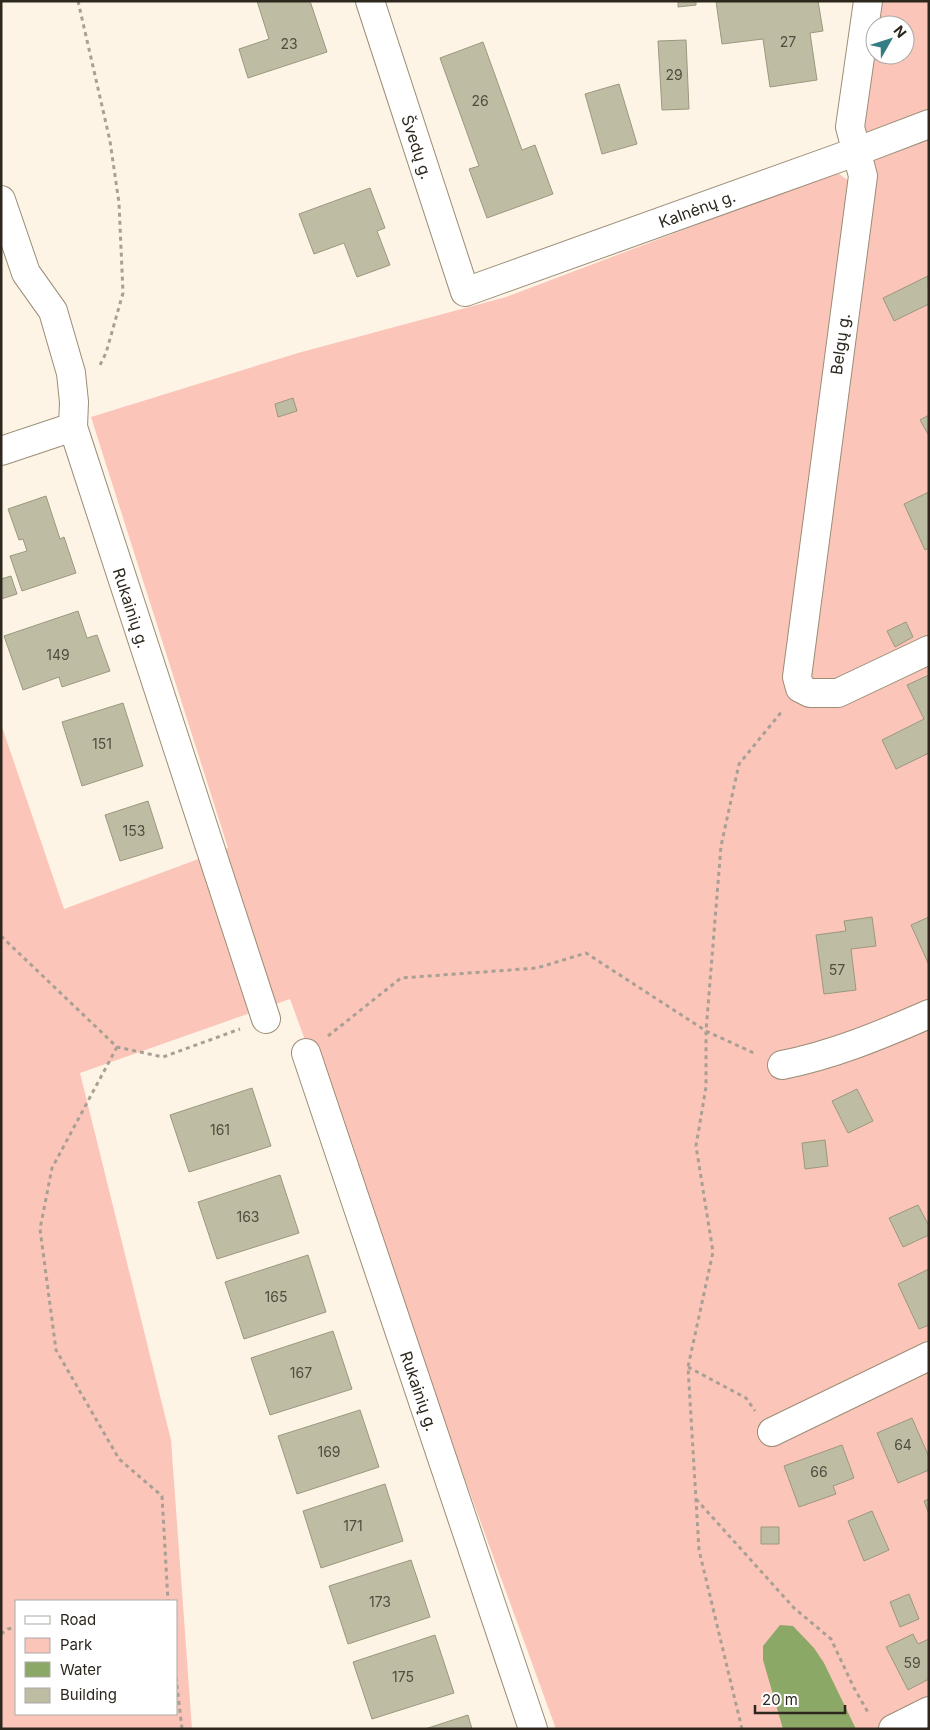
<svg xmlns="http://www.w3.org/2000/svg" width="930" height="1730" font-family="Inter,sans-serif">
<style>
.green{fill:#fcc5ba;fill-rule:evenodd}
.water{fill:#8ca867}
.building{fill:#bebca2;stroke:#9a987e}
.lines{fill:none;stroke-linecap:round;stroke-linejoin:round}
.minor-casing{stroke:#9b8d76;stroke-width:30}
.path{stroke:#a8a094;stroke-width:3;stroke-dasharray:4 4;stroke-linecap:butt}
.minor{stroke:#fff;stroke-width:28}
.labels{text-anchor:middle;stroke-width:4;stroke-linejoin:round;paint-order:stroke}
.number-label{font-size:14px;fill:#514c3f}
.street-label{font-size:16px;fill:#2d271e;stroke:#fff}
</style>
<rect width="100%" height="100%" fill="#fdf4e5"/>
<path class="green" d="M 871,1 L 929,1 L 929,1729 L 556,1729 L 290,999 L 80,1073 L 171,1440 L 192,1729 L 1,1729 L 1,724 L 64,909 L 228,848 L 91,417 L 298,353 L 506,297 L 836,172 L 852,183 ZM 875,25 L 905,25 L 905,55 L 875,55 ZM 16,1601 L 176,1601 L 176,1714 L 16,1714 Z"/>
<path class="water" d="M 780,1625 L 793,1626 L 814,1648 L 824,1663 L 856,1729 L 783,1729 L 763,1660 L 763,1646 Z"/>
<path class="building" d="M 257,1 L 310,1 L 327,52 L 248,78 L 239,49 L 269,39 Z
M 678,1 L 696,1 L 696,5 L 678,7 Z
M 716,1 L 818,1 L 823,31 L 810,33 L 817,80 L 770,87 L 763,39 L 722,44 Z
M 686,40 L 689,109 L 662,110 L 658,41 Z
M 483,42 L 522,150 L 535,145 L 553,194 L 487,218 L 469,169 L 479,166 L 440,58 Z
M 619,84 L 637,144 L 602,154 L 585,94 Z
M 370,188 L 385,228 L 377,231 L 390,265 L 357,277 L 344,243 L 314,254 L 299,214 Z
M 928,276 L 929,304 L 894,321 L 883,298 Z
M 293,398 L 297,411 L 278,417 L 275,404 Z
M 929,415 L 929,436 L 920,420 Z
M 929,492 L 929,548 L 925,550 L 904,504 Z
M 46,496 L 60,539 L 64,537 L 76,573 L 22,591 L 10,556 L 27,551 L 23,539 L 19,540 L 8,509 Z
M 11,576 L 17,594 L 1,599 L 1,579 Z
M 78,611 L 87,638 L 97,635 L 110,671 L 62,687 L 59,677 L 23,690 L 4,636 Z
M 906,622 L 913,637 L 895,647 L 887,631 Z
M 929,675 L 929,753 L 896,769 L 882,740 L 924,719 L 907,685 Z
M 123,703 L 143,766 L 82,786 L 62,722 Z
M 148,801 L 163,848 L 120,861 L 105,815 Z
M 872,917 L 876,946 L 851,949 L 856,990 L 824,994 L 816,935 L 846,931 L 844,921 Z
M 929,917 L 929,965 L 911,925 Z
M 252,1088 L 271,1146 L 189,1172 L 170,1115 Z
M 857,1089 L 873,1121 L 848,1133 L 832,1101 Z
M 825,1140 L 828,1166 L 805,1169 L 802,1143 Z
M 280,1175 L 299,1233 L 217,1259 L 198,1202 Z
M 918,1205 L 929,1226 L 929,1235 L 903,1247 L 889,1218 Z
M 308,1255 L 326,1312 L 244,1339 L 225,1282 Z
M 929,1269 L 929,1325 L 919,1329 L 898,1284 Z
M 333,1331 L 352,1389 L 270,1415 L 251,1358 Z
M 360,1410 L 379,1467 L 297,1494 L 278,1436 Z
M 912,1418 L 929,1457 L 929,1470 L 898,1483 L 877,1433 Z
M 842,1445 L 854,1478 L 833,1486 L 836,1494 L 799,1507 L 784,1466 Z
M 385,1484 L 403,1541 L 321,1568 L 303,1511 Z
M 929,1499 L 929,1514 L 924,1501 Z
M 872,1511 L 889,1550 L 864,1561 L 848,1521 Z
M 761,1527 L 779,1527 L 779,1544 L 761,1544 Z
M 411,1560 L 430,1617 L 348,1644 L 329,1586 Z
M 909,1594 L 919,1619 L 900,1627 L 890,1602 Z
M 913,1634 L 918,1644 L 929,1639 L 929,1679 L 908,1690 L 886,1647 Z
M 435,1635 L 454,1693 L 372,1719 L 353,1662 Z
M 468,1715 L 472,1729 L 425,1729 Z"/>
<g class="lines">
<defs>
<path id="minor" d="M 370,1 L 465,292 L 858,151 L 929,124
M 868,1 L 850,127 L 863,176 L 797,677 L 800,688 L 810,693 L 838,693 L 929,650
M 1,200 L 26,273 L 53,311 L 71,373 L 74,402 L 73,427 L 266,1019
M 1,451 L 73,427
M 306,1053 L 533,1729
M 782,1065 C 833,1055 881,1035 929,1014
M 772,1432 L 929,1356
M 893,1729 L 929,1711"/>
</defs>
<use href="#minor" class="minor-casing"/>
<path class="path" d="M 78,1 L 110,141 L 119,203 L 123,293 L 106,353 L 100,365
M 1,936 L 117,1047 L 163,1057 L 240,1029
M 328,1036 L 401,978 L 537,968 L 586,953 L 706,1031 L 756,1054
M 117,1047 L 52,1168 L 40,1229 L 56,1350 L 119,1459 L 162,1496 L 168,1601
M 688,1367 L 746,1398 L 755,1411
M 696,1499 L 794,1608 L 831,1639 L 854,1688 L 869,1714
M 1,1634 L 8,1629 L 16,1627
M 176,1677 L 182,1729
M 742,1729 L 699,1550 L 688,1367 L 713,1252 L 696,1146 L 706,1087 L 706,1031 L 721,846 L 739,764 L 783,710"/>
<use href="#minor" class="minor"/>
</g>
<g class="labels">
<g class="number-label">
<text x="788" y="47">27</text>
<text x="289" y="49">23</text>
<text x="674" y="80">29</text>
<text x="480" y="106">26</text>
<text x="58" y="660">149</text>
<text x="102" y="749">151</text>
<text x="134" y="836">153</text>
<text x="837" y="975">57</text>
<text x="220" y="1135">161</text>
<text x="248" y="1222">163</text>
<text x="276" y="1302">165</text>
<text x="301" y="1378">167</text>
<text x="903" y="1450">64</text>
<text x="329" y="1457">169</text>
<text x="819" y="1477">66</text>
<text x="353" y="1531">171</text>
<text x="380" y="1607">173</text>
<text x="912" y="1668">59</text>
<text x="403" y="1682">175</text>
</g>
<g class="street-label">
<text transform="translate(417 147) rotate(72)" y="6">Švedų g.</text>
<text transform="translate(697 209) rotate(-20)" y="6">Kalnėnų g.</text>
<text transform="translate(840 344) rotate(-82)" y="6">Belgų g.</text>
<text transform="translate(131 608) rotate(72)" y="6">Rukainių g.</text>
<text transform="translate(419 1391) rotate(71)" y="6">Rukainių g.</text>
</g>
</g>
<rect width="930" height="1730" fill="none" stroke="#2d271e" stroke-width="5"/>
<rect x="15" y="1600" width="162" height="115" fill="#ffffff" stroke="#aba9a5"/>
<rect x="25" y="1616" width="25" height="8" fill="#ffffff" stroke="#aba9a5"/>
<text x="60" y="1625" font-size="15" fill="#2d271e">Road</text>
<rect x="25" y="1638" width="25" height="15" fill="#fcc5ba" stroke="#aba9a5"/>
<text x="60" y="1650" font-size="15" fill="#2d271e">Park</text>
<rect x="25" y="1662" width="25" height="15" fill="#8ca867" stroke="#aba9a5"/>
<text x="60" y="1675" font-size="15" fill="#2d271e">Water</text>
<rect x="25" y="1688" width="25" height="15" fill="#bebca2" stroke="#aba9a5"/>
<text x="60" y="1700" font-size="15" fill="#2d271e">Building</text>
<g transform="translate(890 40) rotate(51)"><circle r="24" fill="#ffffff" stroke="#aba9a5"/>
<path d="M0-4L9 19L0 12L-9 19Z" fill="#347d82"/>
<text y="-8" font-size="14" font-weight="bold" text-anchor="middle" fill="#2d271e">N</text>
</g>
<path d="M755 1705v8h90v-8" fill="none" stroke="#2d271e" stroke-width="2.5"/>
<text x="762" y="1705" font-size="15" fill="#2d271e" stroke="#ffffff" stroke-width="4" paint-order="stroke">20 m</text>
</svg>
